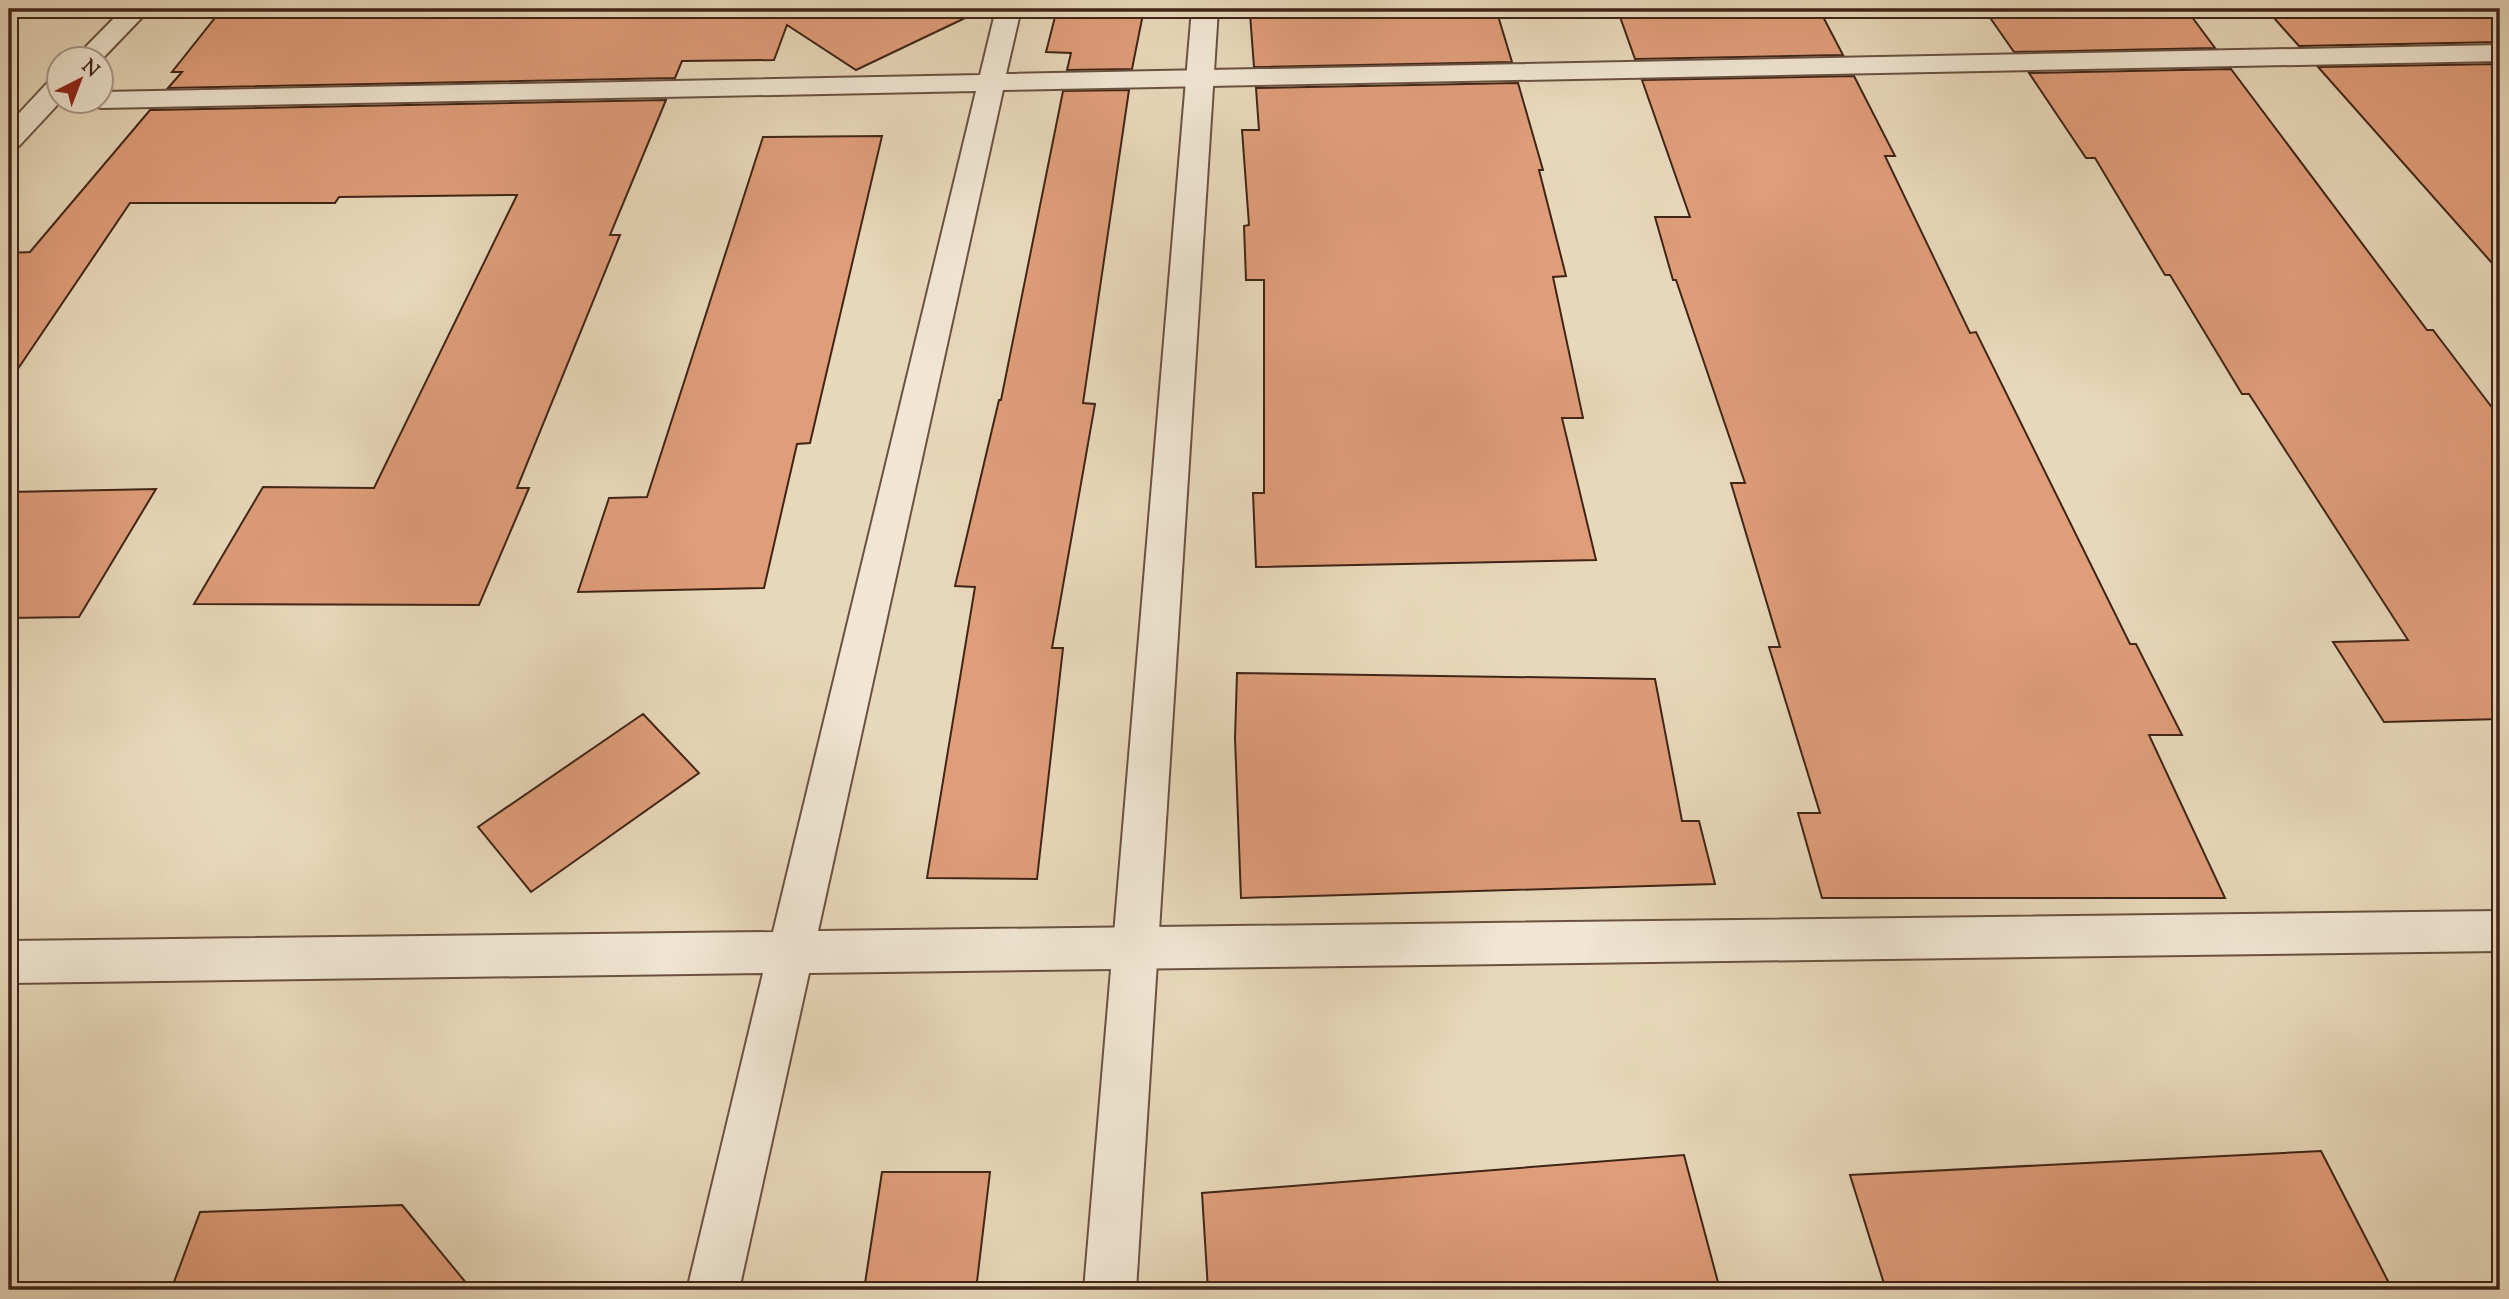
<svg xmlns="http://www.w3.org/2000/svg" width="2509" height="1299" font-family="'Sorts Mill Goudy',serif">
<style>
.building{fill:#df9d7a;stroke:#402517;stroke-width:2}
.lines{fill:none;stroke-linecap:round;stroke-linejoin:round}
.minor-casing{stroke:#6a5240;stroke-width:4}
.tertiary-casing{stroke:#6a5240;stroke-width:4}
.minor{fill:#f0e6d3;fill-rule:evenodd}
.tertiary{fill:#f0e6d3;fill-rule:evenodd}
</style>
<rect width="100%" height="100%" fill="#e8d8bb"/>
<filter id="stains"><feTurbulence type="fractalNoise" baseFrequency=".00286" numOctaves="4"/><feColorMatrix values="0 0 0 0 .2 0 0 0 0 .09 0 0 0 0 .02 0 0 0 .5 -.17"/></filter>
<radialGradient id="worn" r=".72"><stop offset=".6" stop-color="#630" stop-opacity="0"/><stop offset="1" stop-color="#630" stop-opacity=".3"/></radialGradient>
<path class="building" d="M 222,9 L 984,9 L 856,70 L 787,25 L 774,60 L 682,61 L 675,78 L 168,88 L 182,72 L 172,72 Z
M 1057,9 L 1144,9 L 1132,69 L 1067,70 L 1071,53 L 1046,52 Z
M 1496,9 L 1512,62 L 1254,67 L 1250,14 Z
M 1791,9 L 1819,9 L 1843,55 L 1635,59 L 1619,14 Z
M 1984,9 L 2186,9 L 2215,48 L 2014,52 Z
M 2266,9 L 2500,9 L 2500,42 L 2299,46 Z
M 2500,64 L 2500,272 L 2318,67 Z
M 2231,69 L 2427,330 L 2433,330 L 2500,418 L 2500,719 L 2384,722 L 2333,642 L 2408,640 L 2249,394 L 2242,394 L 2170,275 L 2165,275 L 2095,158 L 2086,158 L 2029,73 Z
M 1854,76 L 1895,156 L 1885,156 L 1970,333 L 1976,332 L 2130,644 L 2136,644 L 2182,735 L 2149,735 L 2225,898 L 1822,898 L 1798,813 L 1820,813 L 1769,647 L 1780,647 L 1731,483 L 1745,483 L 1676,280 L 1673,280 L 1655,217 L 1690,217 L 1642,80 Z
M 1518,83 L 1543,170 L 1539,170 L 1566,276 L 1553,277 L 1583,418 L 1562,418 L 1596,560 L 1256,567 L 1253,493 L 1264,493 L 1264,280 L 1246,280 L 1244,226 L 1249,225 L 1242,130 L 1259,130 L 1256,88 Z
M 1129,90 L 1083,403 L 1095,404 L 1052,648 L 1063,648 L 1037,879 L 927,878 L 975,587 L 955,586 L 999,400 L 1001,400 L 1063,91 Z
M 666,100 L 610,235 L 620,235 L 517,488 L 529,488 L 479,605 L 194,604 L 263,487 L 374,488 L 517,195 L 339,197 L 335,203 L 130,203 L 9,382 L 9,253 L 30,252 L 150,110 Z
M 882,136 L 810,443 L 797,444 L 764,588 L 578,592 L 609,498 L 647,497 L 763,137 Z
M 156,489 L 79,617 L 9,618 L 9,492 Z
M 1237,673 L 1655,679 L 1682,821 L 1699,821 L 1715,884 L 1241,898 L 1235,738 Z
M 643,714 L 699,773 L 531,892 L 478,827 Z
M 2321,1151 L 2389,1283 L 2256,1290 L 1886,1290 L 1850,1175 Z
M 1684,1155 L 1719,1286 L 1664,1290 L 1208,1290 L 1202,1193 Z
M 882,1172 L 990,1172 L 976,1290 L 864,1290 Z
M 402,1205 L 472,1290 L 171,1290 L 200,1212 Z"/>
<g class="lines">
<defs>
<path id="minor" d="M 1192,9 L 1218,9 L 1136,1290 L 1084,1290 Z"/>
<path id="tertiary" d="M 123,9 L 150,9 L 101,60 L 73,60 Z
M 996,9 L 1021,9 L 1006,74 L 2500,45 L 2500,61 L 1003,90 L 818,931 L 2500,911 L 2500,951 L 809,973 L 739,1290 L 687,1290 L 763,973 L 9,983 L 9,941 L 773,932 L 976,91 L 102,108 L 92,106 L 90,102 L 102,102 L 102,92 L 980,75 Z
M 60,77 L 60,102 L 19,146 L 9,148 L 9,124 L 51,79 Z"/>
</defs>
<use href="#minor" class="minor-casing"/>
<use href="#tertiary" class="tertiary-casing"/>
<use href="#minor" class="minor"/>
<use href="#tertiary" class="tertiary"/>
</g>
<rect width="2509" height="1299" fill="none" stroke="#e8d8bb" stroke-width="35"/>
<rect x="10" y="10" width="2488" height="1278" fill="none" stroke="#402517" stroke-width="3.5"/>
<rect x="18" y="18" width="2474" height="1264" fill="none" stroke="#402517" stroke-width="2"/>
<g transform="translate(80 80) rotate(42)"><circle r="33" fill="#f0e6d3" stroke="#aa9988" stroke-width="2"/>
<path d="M0-5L12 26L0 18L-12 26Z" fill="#8f2418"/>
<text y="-10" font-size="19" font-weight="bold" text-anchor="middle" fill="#402517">N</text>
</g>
<rect width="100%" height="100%" filter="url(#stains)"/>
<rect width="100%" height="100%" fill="url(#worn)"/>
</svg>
